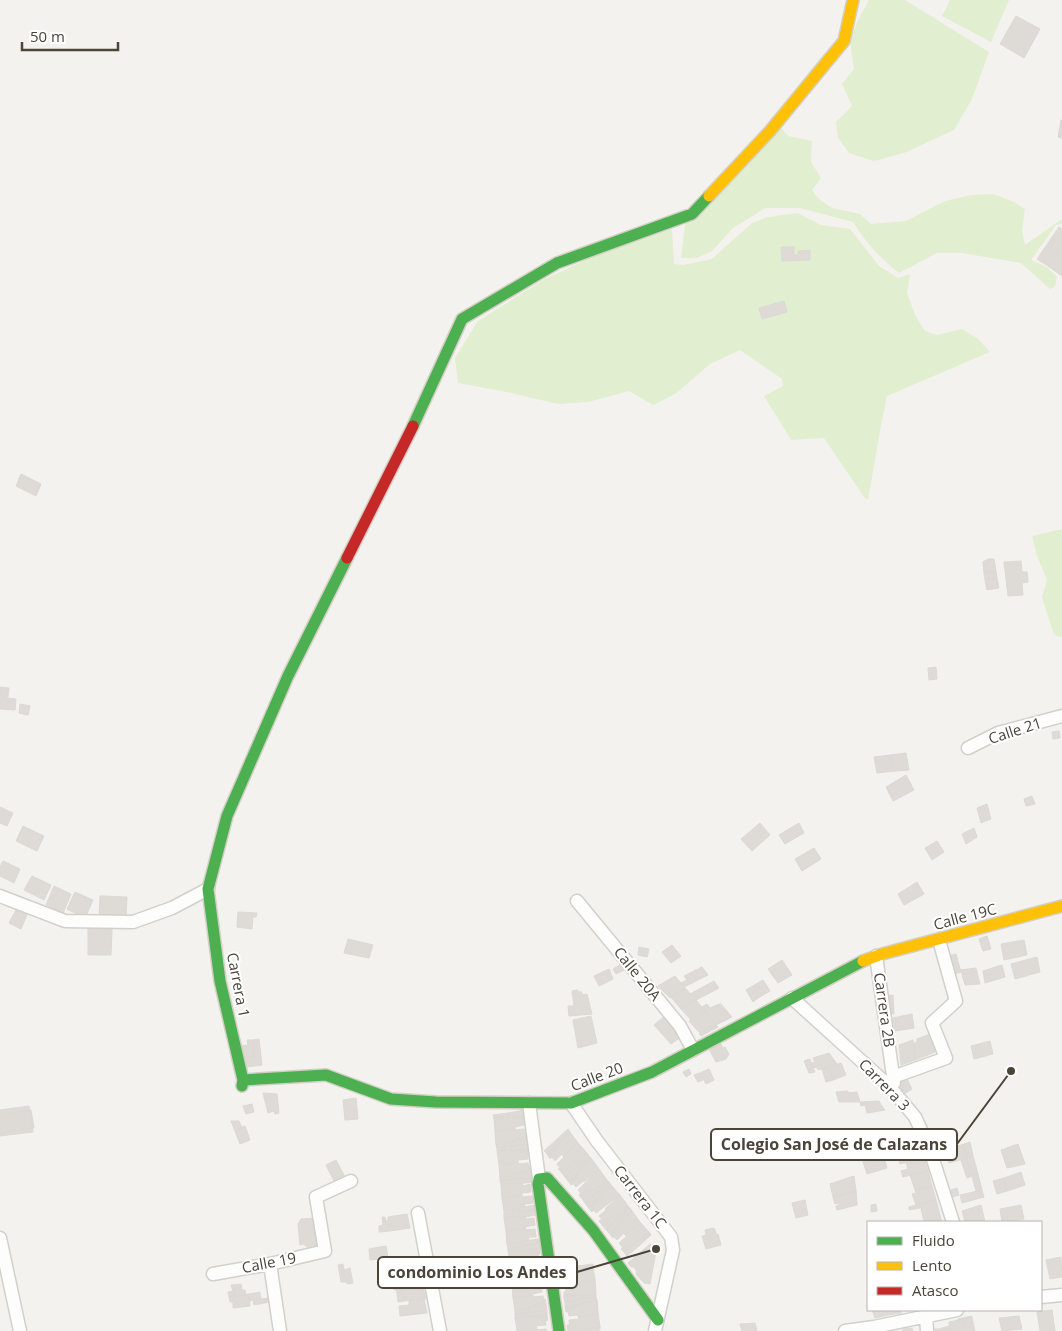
<svg xmlns="http://www.w3.org/2000/svg" width="1062" height="1331" font-family="'Open Sans',sans-serif">
<style>
.green{fill:#e1eecf}
.building{fill:#dedbd6;stroke:#dcd9d4}
.lines{fill:none;stroke-linecap:round;stroke-linejoin:round}
.street-casing{stroke:#d2d0cb;stroke-width:15}
.fast-casing{stroke:#d3cfc5;stroke-width:14}
.slow-casing{stroke:#d3cfc5;stroke-width:14}
.jam-casing{stroke:#d3cfc5;stroke-width:14}
.street{stroke:#fdfdfc;stroke-width:12}
.fast{stroke:#4caf50;stroke-width:11}
.slow{stroke:#ffc107;stroke-width:11}
.jam{stroke:#c62828;stroke-width:11}
.labels{text-anchor:middle;stroke-width:4;stroke-linejoin:round;paint-order:stroke}
.street-label{font-size:15px;fill:#4b4439;stroke:#fff}
.leader{fill:none;stroke:#4b4439;stroke-width:2}
.callout-dot{fill:#4b4439;stroke:#fff;stroke-width:2}
.callout{fill:#fff;stroke:#4b4439;stroke-width:2}
.callout-label{font-size:16px;text-anchor:middle;font-weight:bold;fill:#4b4439}
</style>
<rect width="100%" height="100%" fill="#f4f2ee"/>
<path class="green" d="M 869,0 L 905,0 L 989,52 L 972,99 L 954,130 L 904,153 L 874,161 L 849,153 L 838,138 L 836,122 L 852,106 L 842,84 L 854,69 L 850,41 L 858,20 Z
M 950,0 L 1009,0 L 991,42 L 942,16 Z
M 781,128 L 788,136 L 812,141 L 811,162 L 821,178 L 812,190 L 819,199 L 832,208 L 860,214 L 871,224 L 906,221 L 945,201 L 971,195 L 993,194 L 1014,202 L 1025,209 L 1022,230 L 1025,245 L 1062,219 L 1062,224 L 1056,225 L 1031,260 L 1047,267 L 1057,277 L 1055,287 L 1050,289 L 1021,263 L 962,253 L 937,253 L 899,273 C 878,256 868,245 853,222 L 800,208 L 765,208 L 733,228 L 712,251 L 697,258 L 681,258 L 685,225 Z
M 798,213 L 821,225 L 850,229 L 879,266 L 898,278 L 910,274 L 907,293 L 915,315 L 925,331 L 937,335 L 962,329 L 978,339 L 990,352 L 887,396 L 880,431 L 868,500 L 864,497 L 824,438 L 791,440 L 764,396 L 783,386 L 782,379 L 740,350 L 710,364 L 675,394 L 653,405 L 629,391 L 588,402 L 558,404 L 507,392 L 458,383 L 455,358 L 478,321 L 545,279 L 588,259 L 672,229 L 674,264 L 683,265 L 712,259 L 752,223 L 768,217 Z
M 1062,529 L 1062,637 L 1054,635 L 1042,597 L 1047,580 L 1037,556 L 1032,536 Z"/>
<path class="building" d="M 1016,16 L 1040,29 L 1024,58 L 1000,44 Z
M 1061,120 L 1062,120 L 1062,138 L 1058,137 Z
M 1059,227 L 1062,229 L 1062,244 L 1048,266 L 1037,259 Z
M 1062,244 L 1062,276 L 1048,266 Z
M 781,247 L 794,247 L 794,255 L 798,255 L 798,251 L 810,250 L 810,260 L 782,261 Z
M 784,301 L 787,312 L 762,319 L 759,308 Z
M 21,474 L 41,484 L 36,496 L 16,486 Z
M 988,559 L 994,559 L 996,571 L 984,573 L 983,562 Z
M 1021,561 L 1022,572 L 1027,572 L 1028,582 L 1022,583 L 1023,595 L 1008,596 L 1004,562 Z
M 996,571 L 997,578 L 985,580 L 984,573 Z
M 997,578 L 999,588 L 987,590 L 985,580 Z
M 936,667 L 937,679 L 929,680 L 928,668 Z
M 0,687 L 9,688 L 8,697 L 0,696 Z
M 0,697 L 16,699 L 15,710 L 0,709 Z
M 20,704 L 30,706 L 28,715 L 19,713 Z
M 1059,731 L 1060,738 L 1053,739 L 1052,732 Z
M 906,753 L 909,770 L 895,771 L 890,755 Z
M 890,755 L 895,771 L 877,773 L 874,757 Z
M 906,775 L 914,790 L 893,801 L 886,787 Z
M 1032,796 L 1035,804 L 1026,806 L 1024,799 Z
M 987,804 L 991,819 L 981,823 L 977,808 Z
M 0,807 L 13,813 L 7,826 L 0,823 Z
M 760,823 L 770,835 L 752,851 L 741,839 Z
M 799,823 L 804,833 L 785,844 L 779,835 Z
M 23,826 L 44,836 L 37,851 L 16,841 Z
M 974,828 L 977,837 L 966,844 L 962,834 Z
M 937,841 L 944,852 L 932,860 L 925,848 Z
M 814,848 L 821,859 L 802,871 L 795,859 Z
M 3,861 L 20,869 L 14,883 L 0,876 L 0,867 Z
M 32,876 L 51,885 L 44,900 L 24,890 Z
M 917,882 L 924,894 L 904,905 L 898,894 Z
M 54,886 L 71,894 L 63,913 L 46,905 Z
M 75,892 L 93,900 L 85,918 L 67,909 Z
M 100,896 L 127,897 L 126,917 L 99,916 Z
M 16,910 L 27,915 L 21,929 L 9,923 Z
M 238,912 L 257,913 L 256,917 L 253,917 L 252,929 L 237,927 Z
M 88,929 L 112,929 L 111,955 L 88,955 Z
M 987,936 L 991,949 L 983,951 L 979,939 Z
M 348,939 L 373,945 L 369,958 L 344,953 Z
M 1024,940 L 1027,955 L 1004,960 L 1001,944 Z
M 672,945 L 681,956 L 671,963 L 662,952 Z
M 639,947 L 649,949 L 647,957 L 638,955 Z
M 956,954 L 961,972 L 948,976 L 944,957 Z
M 1037,957 L 1040,972 L 1015,979 L 1011,964 Z
M 782,960 L 792,975 L 778,983 L 768,969 Z
M 623,963 L 626,969 L 616,974 L 613,969 Z
M 1002,965 L 1005,977 L 985,983 L 983,971 Z
M 702,967 L 708,975 L 684,987 L 681,983 L 687,980 L 684,976 Z
M 976,968 L 977,972 L 962,974 L 961,970 Z
M 609,969 L 613,979 L 599,986 L 594,976 Z
M 977,972 L 980,984 L 965,985 L 962,974 Z
M 675,976 L 685,988 L 670,998 L 658,986 Z
M 763,980 L 770,991 L 758,998 L 755,992 L 749,995 L 746,990 Z
M 714,981 L 719,988 L 696,1000 L 690,994 Z
M 685,988 L 696,1000 L 681,1009 L 671,997 Z
M 578,990 L 578,992 L 582,992 L 582,995 L 587,994 L 592,1014 L 569,1016 L 568,1006 L 574,1006 L 572,991 Z
M 755,992 L 758,998 L 753,1002 L 749,995 Z
M 893,995 L 894,1014 L 887,1013 L 885,996 Z
M 696,1000 L 706,1012 L 691,1020 L 681,1009 Z
M 720,1003 L 732,1017 L 716,1025 L 702,1007 L 707,1004 L 702,1007 L 716,1024 L 730,1017 Z
M 719,1004 L 730,1017 L 716,1024 L 702,1007 L 708,1005 L 710,1008 Z
M 706,1012 L 716,1025 L 700,1033 L 689,1021 Z
M 667,1014 L 681,1037 L 671,1044 L 654,1025 Z
M 912,1014 L 914,1028 L 895,1031 L 893,1018 Z
M 591,1016 L 597,1043 L 578,1048 L 573,1020 Z
M 716,1025 L 718,1027 L 701,1036 L 699,1034 Z
M 930,1034 L 935,1052 L 915,1060 L 913,1044 L 917,1042 L 917,1039 Z
M 259,1039 L 262,1065 L 246,1067 L 245,1058 L 254,1056 L 253,1040 Z
M 247,1040 L 253,1040 L 254,1056 L 241,1058 L 240,1046 L 248,1045 Z
M 913,1040 L 915,1060 L 901,1065 L 899,1045 Z
M 719,1041 L 723,1048 L 725,1047 L 729,1054 L 726,1059 L 716,1062 L 708,1047 Z
M 990,1041 L 993,1054 L 974,1059 L 971,1046 Z
M 829,1053 L 837,1064 L 818,1070 L 817,1067 L 813,1068 L 815,1072 L 809,1073 L 804,1061 L 810,1059 L 811,1063 L 815,1062 L 813,1058 Z
M 841,1063 L 846,1075 L 833,1080 L 829,1067 Z
M 829,1067 L 833,1080 L 826,1082 L 822,1069 Z
M 689,1069 L 691,1074 L 686,1077 L 683,1072 Z
M 709,1069 L 714,1080 L 706,1084 L 700,1073 Z
M 699,1073 L 703,1080 L 698,1082 L 694,1075 Z
M 905,1075 L 912,1089 L 904,1094 L 894,1079 Z
M 848,1091 L 848,1093 L 857,1092 L 860,1102 L 839,1102 L 836,1092 Z
M 263,1093 L 277,1094 L 279,1113 L 275,1114 L 274,1111 L 268,1113 Z
M 356,1098 L 358,1119 L 345,1120 L 343,1100 Z
M 879,1101 L 881,1105 L 885,1110 L 867,1113 L 865,1105 L 861,1106 L 860,1102 Z
M 252,1104 L 254,1112 L 246,1114 L 243,1106 Z
M 29,1106 L 33,1132 L 0,1136 L 0,1110 Z
M 31,1110 L 34,1128 L 0,1133 L 0,1115 Z
M 525,1110 L 525,1115 L 508,1118 L 508,1113 Z
M 508,1113 L 508,1116 L 494,1118 L 493,1115 Z
M 525,1115 L 526,1121 L 524,1121 L 523,1117 L 516,1119 L 515,1117 L 512,1117 Z
M 508,1116 L 508,1118 L 515,1117 L 516,1119 L 523,1117 L 524,1125 L 515,1127 L 515,1129 L 495,1131 L 494,1118 Z
M 231,1121 L 239,1121 L 242,1128 L 235,1131 Z
M 245,1126 L 250,1140 L 240,1144 L 235,1131 Z
M 515,1129 L 515,1130 L 524,1129 L 525,1137 L 518,1138 L 517,1140 L 511,1141 L 511,1143 L 496,1145 L 495,1131 Z
M 568,1129 L 570,1132 L 559,1142 L 557,1139 Z
M 570,1132 L 578,1143 L 563,1156 L 562,1154 L 555,1161 L 550,1154 L 556,1150 L 555,1148 L 560,1143 L 559,1142 Z
M 525,1133 L 527,1133 L 528,1139 L 515,1141 L 517,1140 L 518,1138 L 525,1137 Z
M 528,1139 L 528,1144 L 511,1146 L 511,1141 Z
M 557,1139 L 560,1143 L 547,1154 L 544,1151 Z
M 970,1142 L 973,1156 L 967,1158 L 964,1144 Z
M 511,1143 L 511,1146 L 497,1148 L 496,1145 Z
M 578,1143 L 587,1153 L 576,1163 L 574,1162 L 570,1166 L 568,1164 L 562,1170 L 557,1164 L 564,1157 L 563,1156 Z
M 528,1144 L 529,1148 L 512,1151 L 511,1146 Z
M 964,1144 L 967,1158 L 949,1163 L 945,1150 Z
M 1018,1144 L 1025,1164 L 1007,1168 L 1001,1150 Z
M 557,1145 L 556,1150 L 550,1154 L 552,1157 L 550,1159 L 547,1154 Z
M 511,1146 L 512,1149 L 497,1151 L 497,1148 Z
M 529,1148 L 530,1154 L 527,1154 L 527,1151 L 519,1152 L 518,1150 L 516,1150 Z
M 512,1149 L 512,1151 L 518,1150 L 519,1152 L 527,1151 L 528,1159 L 518,1160 L 518,1162 L 499,1165 L 497,1151 Z
M 882,1150 L 887,1168 L 867,1174 L 861,1155 Z
M 920,1151 L 923,1158 L 913,1161 L 910,1153 Z
M 587,1153 L 589,1156 L 578,1166 L 576,1163 Z
M 911,1153 L 913,1161 L 900,1164 L 897,1156 Z
M 589,1156 L 591,1158 L 580,1168 L 578,1166 Z
M 973,1156 L 978,1174 L 967,1178 L 961,1160 Z
M 591,1158 L 599,1169 L 584,1182 L 583,1181 L 576,1187 L 571,1181 L 577,1176 L 576,1174 L 581,1170 L 580,1168 Z
M 924,1158 L 928,1171 L 903,1177 L 901,1171 L 908,1169 L 906,1162 Z
M 336,1160 L 345,1177 L 335,1183 L 326,1165 Z
M 518,1162 L 519,1164 L 528,1163 L 529,1170 L 521,1171 L 521,1173 L 515,1174 L 515,1176 L 500,1178 L 499,1165 Z
M 574,1162 L 578,1166 L 565,1177 L 562,1173 Z
M 568,1164 L 570,1166 L 572,1165 L 562,1173 L 558,1169 L 560,1167 L 562,1170 Z
M 531,1166 L 532,1172 L 518,1174 L 521,1173 L 521,1171 L 529,1170 L 529,1167 Z
M 578,1166 L 581,1170 L 568,1181 L 565,1177 Z
M 599,1169 L 607,1180 L 596,1189 L 595,1188 L 590,1192 L 588,1191 L 583,1196 L 578,1190 Z
M 928,1171 L 932,1186 L 915,1190 L 910,1175 Z
M 532,1172 L 532,1177 L 515,1179 L 515,1174 Z
M 577,1172 L 576,1174 L 577,1176 L 571,1181 L 573,1184 L 571,1185 L 568,1181 Z
M 1021,1172 L 1025,1185 L 1007,1191 L 1004,1178 Z
M 978,1174 L 982,1190 L 976,1191 L 972,1176 Z
M 515,1176 L 515,1179 L 500,1181 L 500,1178 Z
M 854,1176 L 856,1191 L 833,1197 L 830,1184 Z
M 532,1177 L 533,1182 L 516,1184 L 515,1179 Z
M 1004,1178 L 1007,1191 L 997,1194 L 993,1181 Z
M 515,1179 L 515,1183 L 501,1185 L 500,1181 Z
M 607,1180 L 609,1182 L 598,1192 L 596,1189 Z
M 609,1182 L 611,1185 L 600,1195 L 598,1192 Z
M 515,1183 L 516,1184 L 522,1183 L 523,1186 L 530,1184 L 531,1192 L 522,1193 L 522,1195 L 502,1198 L 501,1185 Z
M 611,1185 L 620,1195 L 596,1213 L 592,1207 L 598,1202 L 597,1200 L 601,1196 L 600,1195 Z
M 932,1186 L 936,1200 L 916,1205 L 912,1194 L 916,1193 L 915,1190 Z
M 595,1188 L 598,1192 L 585,1203 L 583,1200 Z
M 957,1188 L 959,1195 L 953,1197 L 951,1190 Z
M 592,1190 L 583,1200 L 579,1195 L 581,1193 L 583,1196 L 588,1191 L 590,1192 Z
M 982,1190 L 984,1197 L 962,1203 L 960,1195 Z
M 856,1191 L 857,1205 L 837,1210 L 836,1206 L 839,1205 L 839,1203 L 835,1204 L 833,1197 Z
M 598,1192 L 601,1196 L 588,1207 L 585,1203 Z
M 522,1195 L 522,1197 L 532,1196 L 533,1203 L 525,1204 L 524,1207 L 518,1208 L 518,1209 L 504,1211 L 502,1198 Z
M 620,1195 L 628,1206 L 617,1216 L 616,1214 L 611,1219 L 609,1217 L 604,1222 L 599,1216 L 606,1210 L 605,1209 Z
M 598,1198 L 597,1200 L 598,1202 L 592,1207 L 594,1210 L 592,1212 L 588,1207 Z
M 805,1200 L 808,1215 L 796,1218 L 792,1203 Z
M 936,1200 L 941,1219 L 924,1222 L 920,1204 Z
M 876,1204 L 877,1211 L 871,1212 L 871,1205 Z
M 920,1204 L 920,1208 L 909,1210 L 909,1207 Z
M 535,1205 L 536,1210 L 519,1212 L 518,1208 Z
M 981,1205 L 985,1222 L 965,1222 L 962,1211 Z
M 1021,1205 L 1024,1219 L 1002,1222 L 1000,1209 Z
M 628,1206 L 630,1208 L 619,1218 L 617,1216 Z
M 630,1208 L 632,1211 L 621,1221 L 619,1218 Z
M 518,1209 L 519,1212 L 504,1215 L 504,1211 Z
M 536,1210 L 536,1215 L 519,1218 L 519,1212 Z
M 632,1211 L 640,1222 L 625,1235 L 624,1233 L 617,1240 L 612,1234 L 618,1229 L 617,1226 L 622,1222 L 621,1221 Z
M 519,1212 L 519,1216 L 504,1218 L 504,1215 Z
M 407,1214 L 410,1228 L 390,1231 L 390,1225 L 386,1225 L 385,1221 L 388,1221 L 388,1217 Z
M 616,1214 L 619,1218 L 606,1230 L 603,1226 Z
M 519,1216 L 519,1218 L 526,1217 L 526,1219 L 534,1218 L 535,1225 L 525,1227 L 526,1229 L 506,1231 L 504,1218 Z
M 382,1217 L 385,1217 L 386,1225 L 390,1225 L 390,1231 L 379,1232 L 379,1226 L 383,1225 Z
M 609,1217 L 611,1219 L 613,1217 L 603,1226 L 599,1221 L 601,1220 L 604,1222 Z
M 318,1218 L 323,1243 L 312,1250 L 303,1244 L 300,1245 L 298,1224 L 301,1219 Z
M 619,1218 L 622,1222 L 609,1233 L 606,1230 Z
M 941,1219 L 942,1222 L 930,1222 Z
M 640,1222 L 649,1232 L 637,1242 L 637,1241 L 632,1245 L 630,1243 L 624,1249 L 619,1243 L 627,1236 L 625,1235 Z
M 619,1225 L 617,1226 L 618,1229 L 612,1234 L 614,1236 L 613,1238 L 609,1233 Z
M 714,1228 L 717,1235 L 718,1234 L 721,1245 L 706,1249 L 702,1236 L 706,1235 L 705,1230 Z
M 526,1229 L 526,1230 L 535,1229 L 536,1237 L 529,1237 L 528,1240 L 522,1241 L 522,1242 L 507,1245 L 506,1231 Z
M 649,1232 L 651,1235 L 640,1245 L 637,1242 Z
M 539,1239 L 539,1243 L 522,1246 L 522,1241 Z
M 637,1241 L 640,1245 L 627,1256 L 624,1252 Z
M 522,1242 L 522,1246 L 508,1248 L 507,1245 Z
M 539,1243 L 540,1248 L 523,1251 L 522,1246 Z
M 630,1243 L 632,1245 L 634,1244 L 624,1252 L 621,1249 L 623,1247 L 624,1249 Z
M 650,1244 L 656,1252 L 650,1284 L 644,1283 L 643,1281 L 641,1280 L 636,1274 L 637,1272 L 634,1267 L 631,1267 L 628,1263 Z
M 386,1246 L 388,1258 L 370,1260 L 369,1249 Z
M 522,1246 L 523,1249 L 508,1251 L 508,1248 Z
M 540,1248 L 540,1254 L 538,1254 L 538,1251 L 530,1252 L 529,1250 L 527,1250 Z
M 523,1249 L 523,1251 L 529,1250 L 530,1252 L 538,1251 L 539,1258 L 529,1260 L 529,1262 L 510,1265 L 508,1251 Z
M 1061,1257 L 1062,1277 L 1050,1279 L 1046,1260 Z
M 343,1264 L 344,1270 L 350,1268 L 353,1283 L 347,1284 L 347,1282 L 341,1282 L 338,1265 Z
M 593,1264 L 593,1267 L 579,1269 L 578,1266 Z
M 578,1266 L 579,1271 L 562,1273 L 561,1269 Z
M 593,1267 L 595,1280 L 575,1284 L 575,1282 L 565,1283 L 564,1275 L 572,1275 L 572,1272 L 579,1271 L 579,1269 Z
M 419,1275 L 421,1287 L 400,1289 L 398,1278 Z
M 398,1278 L 400,1289 L 394,1290 L 392,1279 Z
M 595,1280 L 596,1293 L 581,1296 L 581,1294 L 575,1295 L 574,1293 L 566,1295 L 566,1287 Z
M 544,1281 L 544,1287 L 542,1288 L 541,1284 L 534,1286 L 533,1283 L 530,1284 Z
M 526,1282 L 526,1284 L 533,1283 L 534,1286 L 541,1284 L 542,1292 L 513,1298 L 512,1284 Z
M 241,1284 L 242,1290 L 245,1290 L 246,1295 L 235,1296 L 233,1285 Z
M 231,1285 L 233,1285 L 235,1296 L 229,1297 L 228,1292 L 233,1291 Z
M 421,1287 L 424,1299 L 404,1301 L 403,1292 L 397,1293 L 396,1289 Z
M 421,1287 L 423,1287 L 426,1299 L 424,1299 L 422,1297 Z
M 566,1291 L 566,1295 L 574,1293 L 575,1295 L 577,1295 L 564,1298 L 564,1292 Z
M 260,1292 L 261,1299 L 270,1298 L 270,1302 L 254,1305 L 253,1300 L 250,1301 L 249,1294 Z
M 403,1292 L 404,1301 L 398,1302 L 397,1293 Z
M 596,1293 L 596,1297 L 582,1299 L 581,1296 Z
M 249,1294 L 250,1306 L 233,1308 L 233,1302 L 230,1302 L 229,1297 Z
M 581,1294 L 582,1299 L 565,1302 L 564,1298 Z
M 533,1295 L 533,1297 L 543,1296 L 544,1303 L 536,1304 L 535,1306 L 529,1307 L 529,1309 L 515,1311 L 513,1298 Z
M 596,1297 L 597,1300 L 582,1303 L 582,1299 Z
M 424,1299 L 427,1313 L 400,1316 L 399,1306 L 409,1305 L 409,1301 Z
M 545,1299 L 546,1305 L 533,1307 L 535,1306 L 536,1304 L 544,1303 L 543,1300 Z
M 582,1299 L 582,1304 L 565,1307 L 565,1302 Z
M 597,1300 L 598,1313 L 578,1317 L 578,1315 L 569,1316 L 568,1309 L 575,1308 L 576,1305 L 582,1304 L 582,1303 Z
M 578,1304 L 575,1308 L 568,1309 L 568,1312 L 566,1312 L 565,1307 Z
M 546,1305 L 547,1310 L 530,1312 L 529,1307 Z
M 529,1309 L 530,1312 L 515,1314 L 515,1311 Z
M 547,1310 L 547,1315 L 530,1317 L 530,1312 Z
M 872,1310 L 886,1310 L 888,1315 L 875,1318 Z
M 886,1310 L 900,1310 L 901,1313 L 888,1315 Z
M 1052,1310 L 1055,1331 L 1040,1331 L 1037,1312 Z
M 530,1312 L 530,1316 L 515,1318 L 515,1314 Z
M 598,1313 L 600,1327 L 585,1329 L 585,1328 L 578,1329 L 577,1326 L 570,1328 L 569,1320 L 579,1319 L 578,1317 Z
M 547,1315 L 548,1320 L 545,1321 L 545,1317 L 537,1319 L 534,1316 Z
M 530,1316 L 530,1317 L 536,1317 L 537,1319 L 545,1317 L 546,1325 L 536,1326 L 537,1328 L 517,1331 L 515,1318 Z
M 972,1316 L 972,1318 L 975,1331 L 973,1331 L 971,1318 L 958,1320 L 958,1319 Z
M 1019,1316 L 1022,1329 L 1002,1331 L 999,1318 Z
M 971,1318 L 973,1331 L 966,1331 L 964,1319 Z
M 964,1319 L 966,1331 L 960,1331 L 958,1320 Z
M 958,1320 L 960,1331 L 950,1331 L 949,1322 Z
M 755,1323 L 757,1331 L 742,1331 L 740,1324 Z
M 567,1325 L 570,1325 L 570,1328 L 577,1326 L 578,1329 L 581,1329 L 568,1331 Z
M 949,1326 L 950,1329 L 931,1330 L 929,1329 L 939,1329 Z
M 600,1327 L 600,1330 L 585,1331 L 585,1329 Z
M 537,1328 L 537,1330 L 546,1329 L 547,1331 L 518,1331 Z
M 585,1328 L 585,1331 L 568,1331 Z
M 912,1328 L 913,1331 L 903,1331 L 903,1329 Z
M 950,1329 L 950,1331 L 931,1331 L 931,1330 Z"/>
<g class="lines">
<defs>
<path id="street" d="M 968,748 L 998,733 L 1062,716
M 0,896 L 65,921 L 133,922 L 172,908 L 208,889
M 577,901 L 680,1026 L 693,1050
M 876,956 L 894,1083
M 792,998 L 889,1086 L 915,1117 L 929,1147 L 953,1222
M 893,1077 L 946,1058 L 932,1023 L 956,1001 L 939,940
M 529,1103 L 539,1179
M 571,1103 L 597,1141 L 671,1237 L 673,1250 L 655,1331
M 418,1213 L 440,1331
M 0,1238 L 20,1331
M 270,1264 L 280,1331
M 213,1274 L 270,1264 L 325,1251 L 316,1197 L 351,1181
M 1041,1297 L 1062,1295
M 926,1316 L 927,1331
M 845,1331 L 874,1327 L 957,1310"/>
<path id="fast" d="M 413,426 L 462,319 L 557,263 L 692,214 L 709,196
M 243,1080 L 326,1075 L 391,1099 L 436,1102 L 571,1103 L 652,1072 L 863,961
M 242,1086 L 243,1080 L 220,981 L 208,889 L 227,816 L 288,676 L 347,558
M 559,1331 L 538,1184 L 539,1179 L 547,1178 L 593,1230 L 658,1320"/>
<path id="slow" d="M 709,196 L 770,131 L 844,41 L 853,0
M 863,961 L 882,954 L 1062,906"/>
<path id="jam" d="M 347,558 L 413,426"/>
</defs>
<use href="#street" class="street-casing"/>
<use href="#fast" class="fast-casing"/>
<use href="#slow" class="slow-casing"/>
<use href="#jam" class="jam-casing"/>
<use href="#street" class="street"/>
<use href="#fast" class="fast"/>
<use href="#slow" class="slow"/>
<use href="#jam" class="jam"/>
</g>
<g class="labels">
<g class="street-label">
<text transform="translate(1015 731) rotate(-18)" y="5">Calle 21</text>
<text transform="translate(965 917) rotate(-15)" y="5">Calle 19C</text>
<text transform="translate(637 974) rotate(51)" y="5">Calle 20A</text>
<text transform="translate(238 985) rotate(79)" y="5">Carrera 1</text>
<text transform="translate(884 1010) rotate(82)" y="5">Carrera 2B</text>
<text transform="translate(597 1077) rotate(-21)" y="5">Calle 20</text>
<text transform="translate(884 1085) rotate(46)" y="5">Carrera 3</text>
<text transform="translate(640 1197) rotate(52)" y="5">Carrera 1C</text>
<text transform="translate(269 1263) rotate(-11)" y="5">Calle 19</text>
</g>
</g>
<path class="leader" d="M1011 1071L957 1144M656 1249L577 1272"/>
<g class="callout-dot">
<circle cx="1011" cy="1071" r="5"/>
<circle cx="656" cy="1249" r="5"/>
</g>
<g class="callout">
<rect x="711" y="1129" width="246" height="31" rx="5"/>
<rect x="378" y="1257" width="199" height="31" rx="5"/>
</g>
<g class="callout-label">
<text x="834" y="1150">Colegio San José de Calazans</text>
<text x="477" y="1278">condominio Los Andes</text>
</g>
<rect x="867" y="1221" width="175" height="90" fill="#ffffff" stroke="#b7b4b0"/>
<rect x="877" y="1237" width="25" height="8" fill="#4caf50" stroke="#b7b4b0"/>
<text x="912" y="1246" font-size="15" fill="#4b4439">Fluido</text>
<rect x="877" y="1262" width="25" height="8" fill="#ffc107" stroke="#b7b4b0"/>
<text x="912" y="1271" font-size="15" fill="#4b4439">Lento</text>
<rect x="877" y="1287" width="25" height="8" fill="#c62828" stroke="#b7b4b0"/>
<text x="912" y="1296" font-size="15" fill="#4b4439">Atasco</text>
<path d="M22 42v8h96v-8" fill="none" stroke="#4b4439" stroke-width="2.5"/>
<text x="30" y="42" font-size="15" fill="#4b4439" stroke="#ffffff" stroke-width="4" paint-order="stroke">50 m</text>
</svg>
